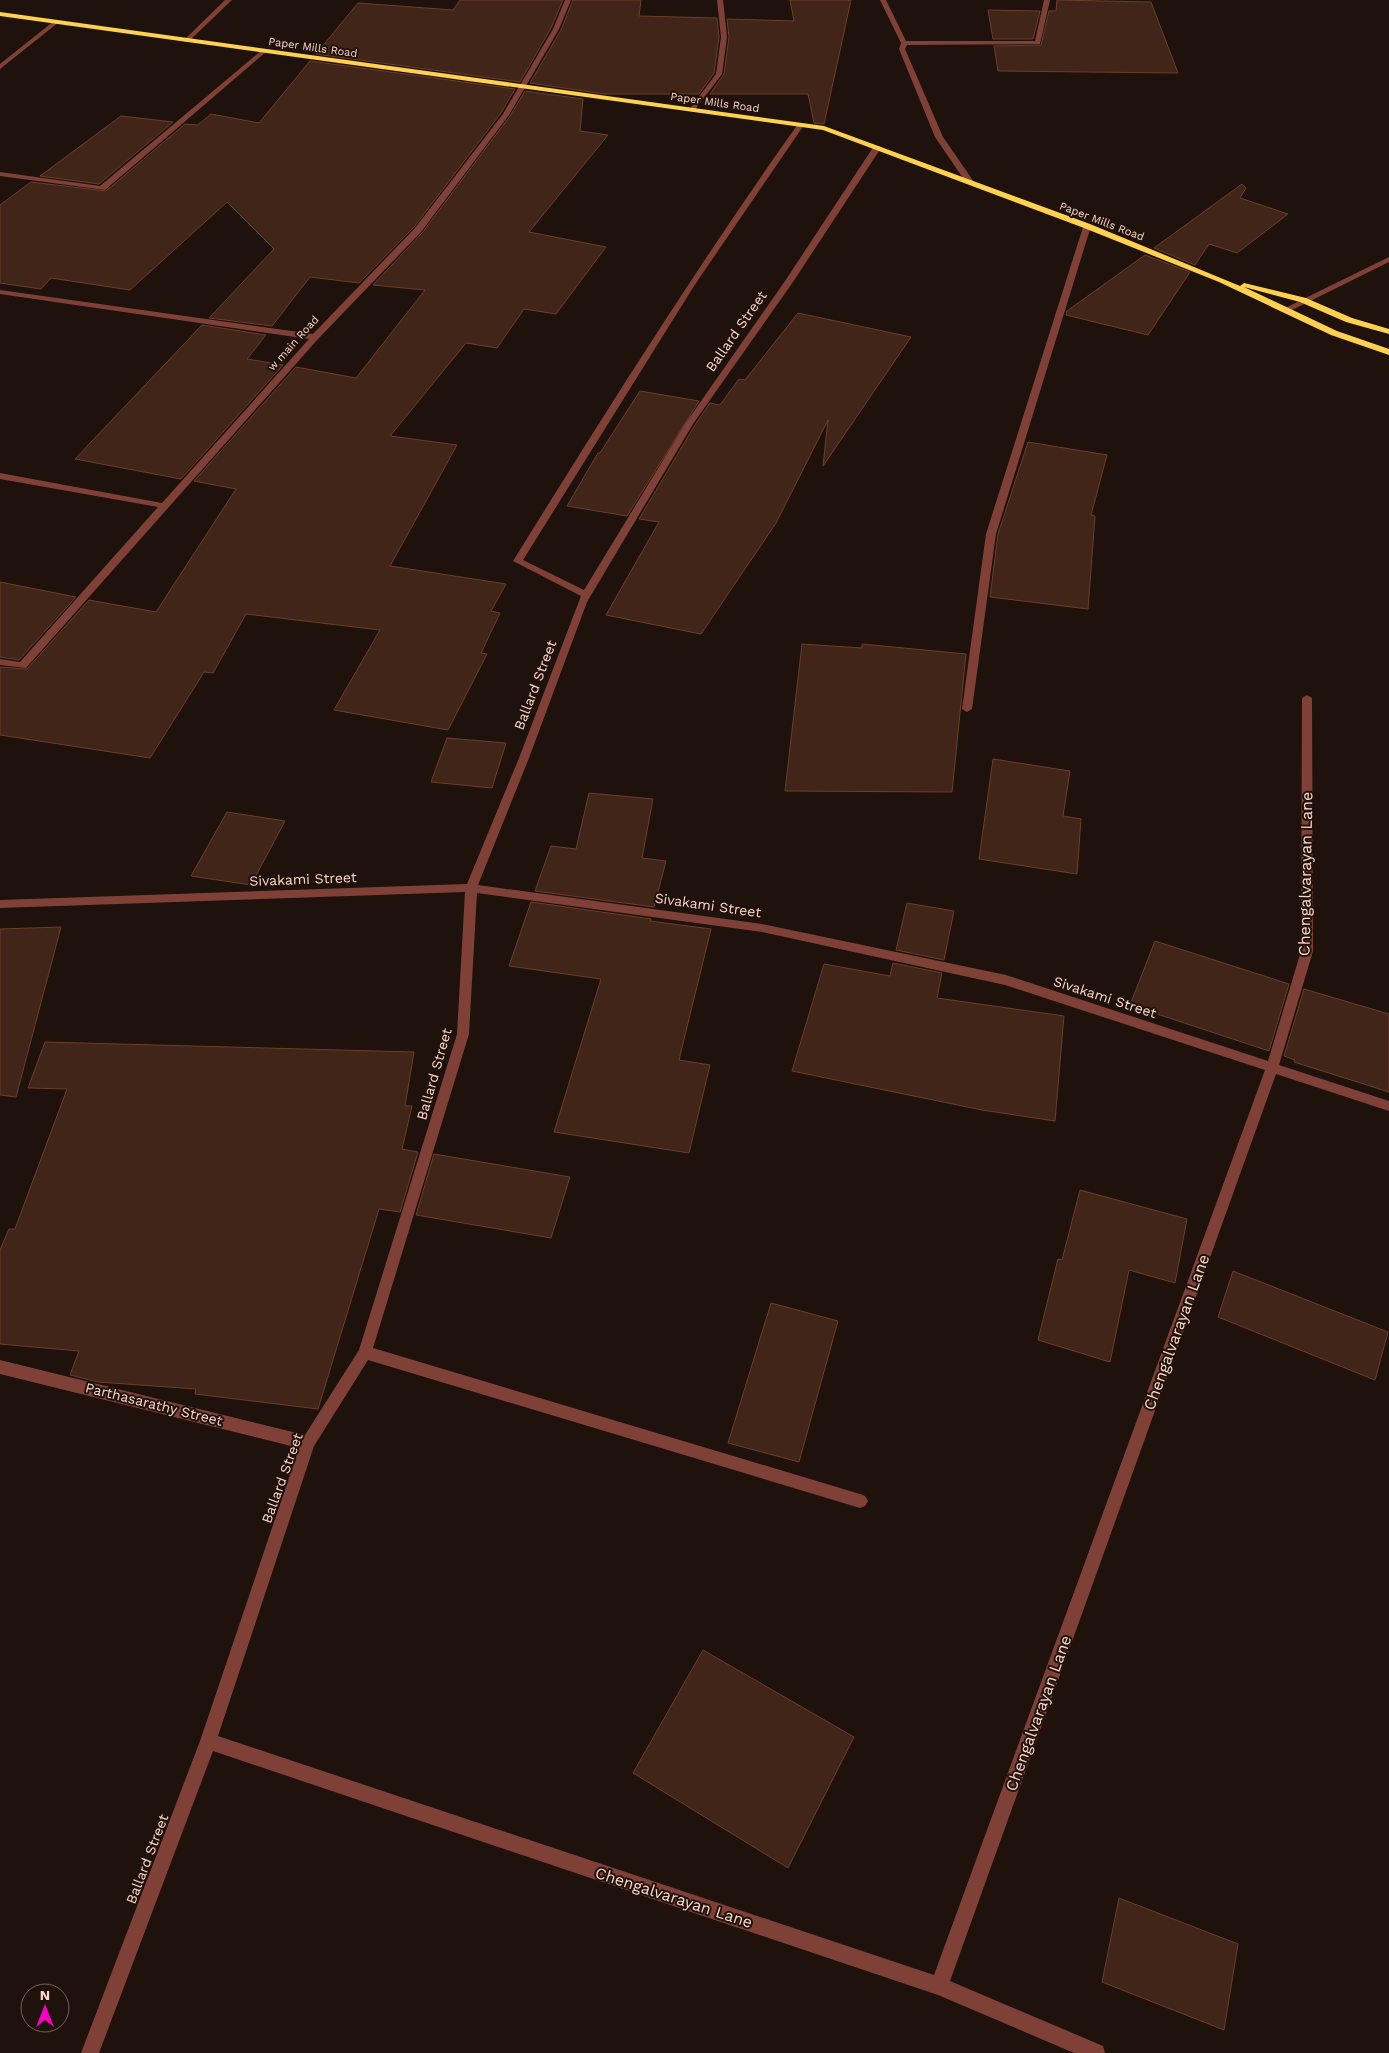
<svg xmlns="http://www.w3.org/2000/svg" width="1389" height="2053" font-family="'Work Sans',sans-serif">
<style>
.building{fill:#402518;stroke:#6d3e2a}
.lines{fill:none;stroke-linecap:round;stroke-linejoin:round}
.minor{fill:#7f4137;fill-rule:evenodd}
.major{fill:#ffd151;fill-rule:evenodd}
.labels{text-anchor:middle;stroke-width:4;stroke-linejoin:round;paint-order:stroke}
.far-street-label{font-size:11px;fill:#ffd6ca;stroke:#1f120c}
.street-label{font-size:14px;fill:#ffd6ca;stroke:#1f120c}
.near-street-label{font-size:16px;fill:#ffd6ca;stroke:#1f120c}
</style>
<rect width="100%" height="100%" fill="#1f120c"/>
<path class="building" d="M 460,0 L 563,0 L 551,28 L 520,82 L 316,54 L 358,3 L 453,10 Z
M 573,0 L 641,0 L 639,16 L 717,18 L 719,37 L 714,73 L 699,94 L 604,94 L 530,83 L 561,30 Z
M 790,0 L 851,0 L 824,124 L 814,123 L 808,94 L 710,94 L 724,74 L 729,37 L 727,19 L 794,21 Z
M 1057,0 L 1151,2 L 1178,73 L 998,71 L 994,46 L 1041,45 L 1049,11 L 1056,11 Z
M 988,10 L 1040,11 L 1033,39 L 993,39 Z
M 310,61 L 515,89 L 501,113 L 414,227 L 359,283 L 310,277 L 272,326 L 209,318 L 274,249 L 227,202 L 130,290 L 51,278 L 41,289 L 0,283 L 0,205 L 31,182 L 106,191 L 185,124 L 198,125 L 211,114 L 259,123 Z
M 525,91 L 583,99 L 580,131 L 608,135 L 529,232 L 606,247 L 556,314 L 524,309 L 497,348 L 466,343 L 390,436 L 457,445 L 390,566 L 506,584 L 491,611 L 500,613 L 481,653 L 487,654 L 448,730 L 334,710 L 380,630 L 246,614 L 213,673 L 204,672 L 150,758 L 0,735 L 0,667 L 27,669 L 89,600 L 156,612 L 236,489 L 194,481 L 296,367 L 356,378 L 425,290 L 373,285 L 422,233 L 510,116 Z
M 121,116 L 173,122 L 99,184 L 40,176 Z
M 1242,184 L 1246,188 L 1240,198 L 1288,214 L 1237,253 L 1209,244 L 1195,265 L 1154,248 Z
M 1145,255 L 1190,272 L 1148,335 L 1066,315 L 1067,311 Z
M 798,313 L 911,337 L 823,466 L 828,420 L 776,523 L 701,634 L 606,615 L 659,522 L 639,519 L 695,425 L 710,403 L 720,405 L 739,379 L 745,380 Z
M 202,325 L 266,335 L 247,359 L 283,365 L 181,479 L 75,459 Z
M 640,391 L 699,401 L 627,516 L 567,506 L 598,453 L 600,453 Z
M 1028,442 L 1107,455 L 1091,515 L 1095,516 L 1088,609 L 990,597 L 998,534 Z
M 0,582 L 76,597 L 19,660 L 0,657 Z
M 802,644 L 862,648 L 862,644 L 966,654 L 952,792 L 785,791 Z
M 447,738 L 506,743 L 492,788 L 431,782 Z
M 993,759 L 1070,771 L 1063,816 L 1081,819 L 1077,874 L 979,859 Z
M 589,793 L 653,799 L 642,858 L 666,861 L 654,907 L 535,891 L 551,846 L 576,849 Z
M 227,812 L 285,821 L 251,885 L 191,876 Z
M 531,902 L 651,919 L 650,921 L 711,929 L 679,1060 L 710,1065 L 689,1153 L 554,1132 L 601,979 L 509,966 Z
M 907,903 L 954,911 L 944,960 L 896,950 Z
M 61,927 L 16,1097 L 0,1095 L 0,929 Z
M 1155,941 L 1289,984 L 1269,1051 L 1130,1005 Z
M 893,963 L 942,973 L 937,998 L 1064,1016 L 1055,1121 L 982,1110 L 792,1071 L 824,964 L 890,976 Z
M 1304,989 L 1389,1014 L 1389,1092 L 1294,1062 L 1295,1060 L 1284,1056 Z
M 45,1042 L 414,1052 L 405,1106 L 412,1106 L 402,1149 L 418,1152 L 400,1212 L 379,1209 L 318,1409 L 195,1394 L 196,1389 L 98,1382 L 70,1375 L 79,1351 L 0,1344 L 0,1250 L 9,1229 L 15,1229 L 67,1089 L 28,1088 Z
M 434,1154 L 570,1177 L 551,1238 L 416,1215 Z
M 1080,1190 L 1187,1219 L 1175,1283 L 1129,1270 L 1110,1362 L 1038,1340 L 1058,1259 L 1062,1260 Z
M 1233,1271 L 1388,1332 L 1375,1380 L 1218,1317 Z
M 771,1303 L 838,1321 L 799,1462 L 728,1443 Z
M 703,1650 L 854,1737 L 788,1868 L 633,1773 Z
M 1119,1898 L 1238,1944 L 1224,2030 L 1102,1982 Z"/>
<g class="lines">
<path class="minor" d="M 225,0 L 232,0 L 188,42 L 184,42 L 184,40 Z
M 565,0 L 571,0 L 559,29 L 509,115 L 421,232 L 318,339 L 26,668 L 0,665 L 0,659 L 20,662 L 158,507 L 0,479 L 0,473 L 162,503 L 309,339 L 0,294 L 0,290 L 313,334 L 415,228 L 503,114 L 553,29 Z
M 717,0 L 723,0 L 727,37 L 722,74 L 694,111 L 692,112 L 689,110 L 716,74 L 721,37 Z
M 880,0 L 886,0 L 906,41 L 1035,41 L 1044,0 L 1050,0 L 1040,44 L 907,45 L 905,49 L 943,137 L 974,182 L 973,184 L 967,184 L 935,137 L 899,49 L 901,43 Z
M 54,21 L 59,22 L 0,69 L 0,64 Z
M 262,50 L 267,51 L 105,190 L 0,176 L 0,172 L 100,186 Z
M 800,123 L 804,125 L 694,286 L 523,560 L 584,590 L 685,424 L 785,281 L 874,146 L 880,146 L 881,148 L 793,282 L 693,424 L 587,602 L 529,758 L 478,885 L 762,924 L 1006,975 L 1268,1061 L 1301,951 L 1302,698 L 1307,695 L 1312,698 L 1313,951 L 1279,1065 L 1389,1101 L 1389,1111 L 1276,1074 L 950,1981 L 1103,2046 L 1105,2053 L 1074,2053 L 938,1995 L 213,1751 L 99,2053 L 81,2053 L 200,1741 L 299,1448 L 0,1374 L 0,1360 L 305,1435 L 359,1350 L 457,1034 L 465,892 L 0,908 L 0,900 L 467,884 L 519,758 L 581,596 L 513,561 C 605,413 697,266 798,124 ZM 477,893 L 762,932 L 1005,985 L 1265,1070 L 934,1975 L 218,1736 L 314,1446 L 368,1360 L 860,1508 L 865,1506 L 868,1501 L 865,1496 L 860,1494 L 373,1348 L 469,1034 Z
M 1084,224 L 1091,226 L 996,534 L 972,709 L 967,712 L 962,709 L 986,534 Z
M 1389,257 L 1389,262 L 1288,312 L 1281,310 Z"/>
<path class="major" d="M 0,12 L 824,126 L 1090,224 L 1240,286 L 1244,283 L 1306,298 L 1352,318 L 1389,329 L 1389,334 L 1346,322 L 1300,302 L 1244,287 L 1337,331 L 1389,349 L 1389,355 L 1331,335 L 1219,282 L 1084,228 L 823,130 L 0,16 Z"/>
</g>
<g class="labels">
<g class="far-street-label">
<text transform="translate(313 47) rotate(8)" y="4">Paper Mills Road</text>
<text transform="translate(715 102) rotate(8)" y="4">Paper Mills Road</text>
<text transform="translate(1102 221) rotate(21)" y="4">Paper Mills Road</text>
<text transform="translate(293 343) rotate(-48)" y="4">w main Road</text>
</g>
<g class="street-label">
<text transform="translate(736 331) rotate(-55)" y="5">Ballard Street</text>
<text transform="translate(535 685) rotate(-69)" y="5">Ballard Street</text>
<text transform="translate(303 879) rotate(-2)" y="5">Sivakami Street</text>
<text transform="translate(708 905) rotate(8)" y="5">Sivakami Street</text>
<text transform="translate(1105 997) rotate(18)" y="5">Sivakami Street</text>
<text transform="translate(434 1074) rotate(-74)" y="5">Ballard Street</text>
<text transform="translate(154 1404) rotate(14)" y="5">Parthasarathy Street</text>
<text transform="translate(282 1478) rotate(-70)" y="5">Ballard Street</text>
<text transform="translate(147 1859) rotate(-69)" y="5">Ballard Street</text>
</g>
<g class="near-street-label">
<text transform="translate(1305 874) rotate(-89)" y="6">Chengalvarayan Lane</text>
<text transform="translate(1176 1332) rotate(-70)" y="6">Chengalvarayan Lane</text>
<text transform="translate(1038 1713) rotate(-70)" y="6">Chengalvarayan Lane</text>
<text transform="translate(674 1897) rotate(18)" y="6">Chengalvarayan Lane</text>
</g>
</g>
<g transform="translate(45 2008)"><circle r="24" fill="#1f120c" stroke="#796058"/>
<path d="M0-4L9 19L0 12L-9 19Z" fill="#f500c2"/>
<text y="-8" font-size="14" font-weight="bold" text-anchor="middle" fill="#ffd6ca">N</text>
</g>
</svg>
